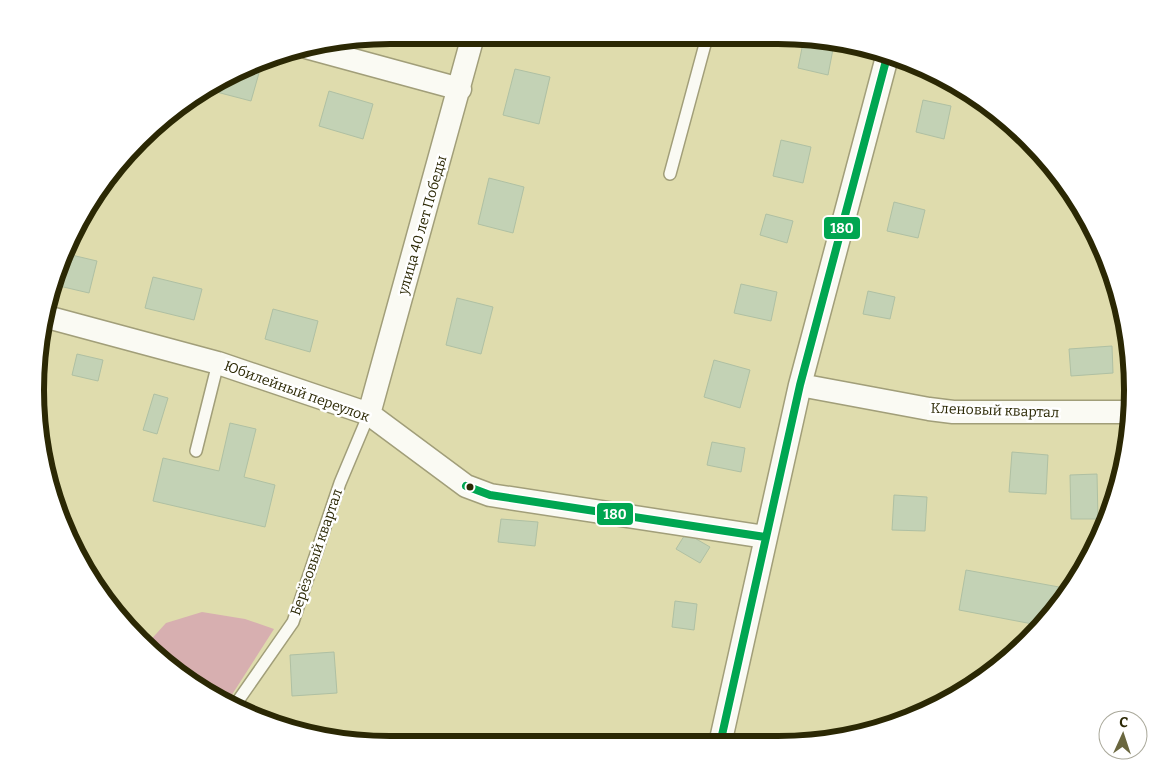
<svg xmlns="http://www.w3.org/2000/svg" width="1168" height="780" font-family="Bitter,serif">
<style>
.forest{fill:#d7afb0}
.building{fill:#c3d2b5;stroke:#afc0a3}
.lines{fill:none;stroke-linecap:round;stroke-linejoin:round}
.service-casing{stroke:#a19e79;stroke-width:14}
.minor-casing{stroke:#a19e79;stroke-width:25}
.service{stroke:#fafaf3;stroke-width:11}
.minor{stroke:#fafaf3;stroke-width:22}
.bus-1-casing{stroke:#fff;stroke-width:11}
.bus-1{stroke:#00a651;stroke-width:8}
.bus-dot{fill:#2b2804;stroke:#fff;stroke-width:2}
.labels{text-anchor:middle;stroke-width:5;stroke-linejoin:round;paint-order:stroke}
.street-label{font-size:14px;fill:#2b2804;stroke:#fff}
.rim{fill:none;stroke:#2b2804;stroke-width:6}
.line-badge{stroke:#fff;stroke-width:2}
.badge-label{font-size:14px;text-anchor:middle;font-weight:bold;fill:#fff}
</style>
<rect width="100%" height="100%" fill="#dfdcad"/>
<path class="forest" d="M 202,612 L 245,619 L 274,629 L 226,704 L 156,657 L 146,645 L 166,623 Z"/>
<path class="building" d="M 804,38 L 834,44 L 828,75 L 798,68 Z
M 245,69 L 259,73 L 251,101 L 205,89 Z
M 515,69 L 550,77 L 539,124 L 503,115 Z
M 329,91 L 373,104 L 363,139 L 319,126 Z
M 923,100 L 951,106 L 944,139 L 916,132 Z
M 781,140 L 811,147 L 803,183 L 773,176 Z
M 489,178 L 524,187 L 513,233 L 478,224 Z
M 894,202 L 925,210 L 918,238 L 887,231 Z
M 766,214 L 793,221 L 787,243 L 760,235 Z
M 63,253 L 97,261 L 89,293 L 55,285 Z
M 153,277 L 202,289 L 194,320 L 145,308 Z
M 741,284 L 777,292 L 771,321 L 734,313 Z
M 868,291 L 895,297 L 890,319 L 863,314 Z
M 457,298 L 493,307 L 481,354 L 446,345 Z
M 273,309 L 318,321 L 310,352 L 265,339 Z
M 1112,346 L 1113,373 L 1071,376 L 1069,349 Z
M 77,354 L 103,360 L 98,381 L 72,375 Z
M 714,360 L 750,370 L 740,408 L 704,397 Z
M 154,394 L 168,398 L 157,434 L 143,430 Z
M 230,423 L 256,429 L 244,477 L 275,485 L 265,527 L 153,501 L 163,458 L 219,471 Z
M 712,442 L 745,448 L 741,472 L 707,465 Z
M 1012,452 L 1048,455 L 1046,494 L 1009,492 Z
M 1097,474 L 1098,519 L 1071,519 L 1070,475 Z
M 894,495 L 927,497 L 925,531 L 892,530 Z
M 501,519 L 538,522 L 535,546 L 498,542 Z
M 686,533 L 710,547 L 700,563 L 676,549 Z
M 966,570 L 1070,589 L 1043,626 L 959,610 Z
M 675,601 L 697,604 L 694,630 L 672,627 Z
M 334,652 L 337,693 L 292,696 L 290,655 Z"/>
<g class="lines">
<defs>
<path id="service" d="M 670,174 L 707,37
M 196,451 L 218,363
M 946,699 L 951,699
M 233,708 L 293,622 L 340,483 L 369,414"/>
<path id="minor" d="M 309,48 L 460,89
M 47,317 L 218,363 L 369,414 L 466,486 L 490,495 L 765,537
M 800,385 L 929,409 L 953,412 L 1131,412
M 369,414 L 473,36
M 720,744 L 800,385 L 887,57"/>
</defs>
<use href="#service" class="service-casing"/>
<use href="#minor" class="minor-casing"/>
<use href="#service" class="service"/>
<use href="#minor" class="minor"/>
<defs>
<path id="bus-1" d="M 466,486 L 490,495 L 765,537
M 720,744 L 800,385 L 887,57"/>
</defs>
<use href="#bus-1" class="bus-1-casing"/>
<use href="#bus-1" class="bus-1"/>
</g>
<circle class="bus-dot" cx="470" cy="487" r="4.5"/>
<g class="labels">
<g class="street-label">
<text transform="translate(422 225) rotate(-74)" y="5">улица 40 лет Победы</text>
<text transform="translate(297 391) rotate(20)" y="5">Юбилейный переулок</text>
<text transform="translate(995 410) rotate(2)" y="5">Кленовый квартал</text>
<text transform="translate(316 552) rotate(-71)" y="5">Берёзовый квартал</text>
</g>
</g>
<path d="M0 0H1168V780H0ZM390 44H778A346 346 0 0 1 1124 390V390A346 346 0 0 1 778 736H390A346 346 0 0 1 44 390V390A346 346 0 0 1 390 44Z" fill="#fff" fill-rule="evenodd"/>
<path class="rim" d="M390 44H778A346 346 0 0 1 1124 390V390A346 346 0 0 1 778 736H390A346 346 0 0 1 44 390V390A346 346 0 0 1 390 44Z"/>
<g class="line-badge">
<rect x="823" y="216" width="38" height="24" rx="5" fill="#00a651"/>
<rect x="596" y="502" width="38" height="24" rx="5" fill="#00a651"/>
</g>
<g class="badge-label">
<text x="842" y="233">180</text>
<text x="615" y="519">180</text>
</g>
<g transform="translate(1123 735) rotate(3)"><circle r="24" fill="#ffffff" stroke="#aaa99b"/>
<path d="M0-4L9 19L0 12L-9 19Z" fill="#6a673f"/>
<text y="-8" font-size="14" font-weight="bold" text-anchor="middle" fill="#2b2804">С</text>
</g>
</svg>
